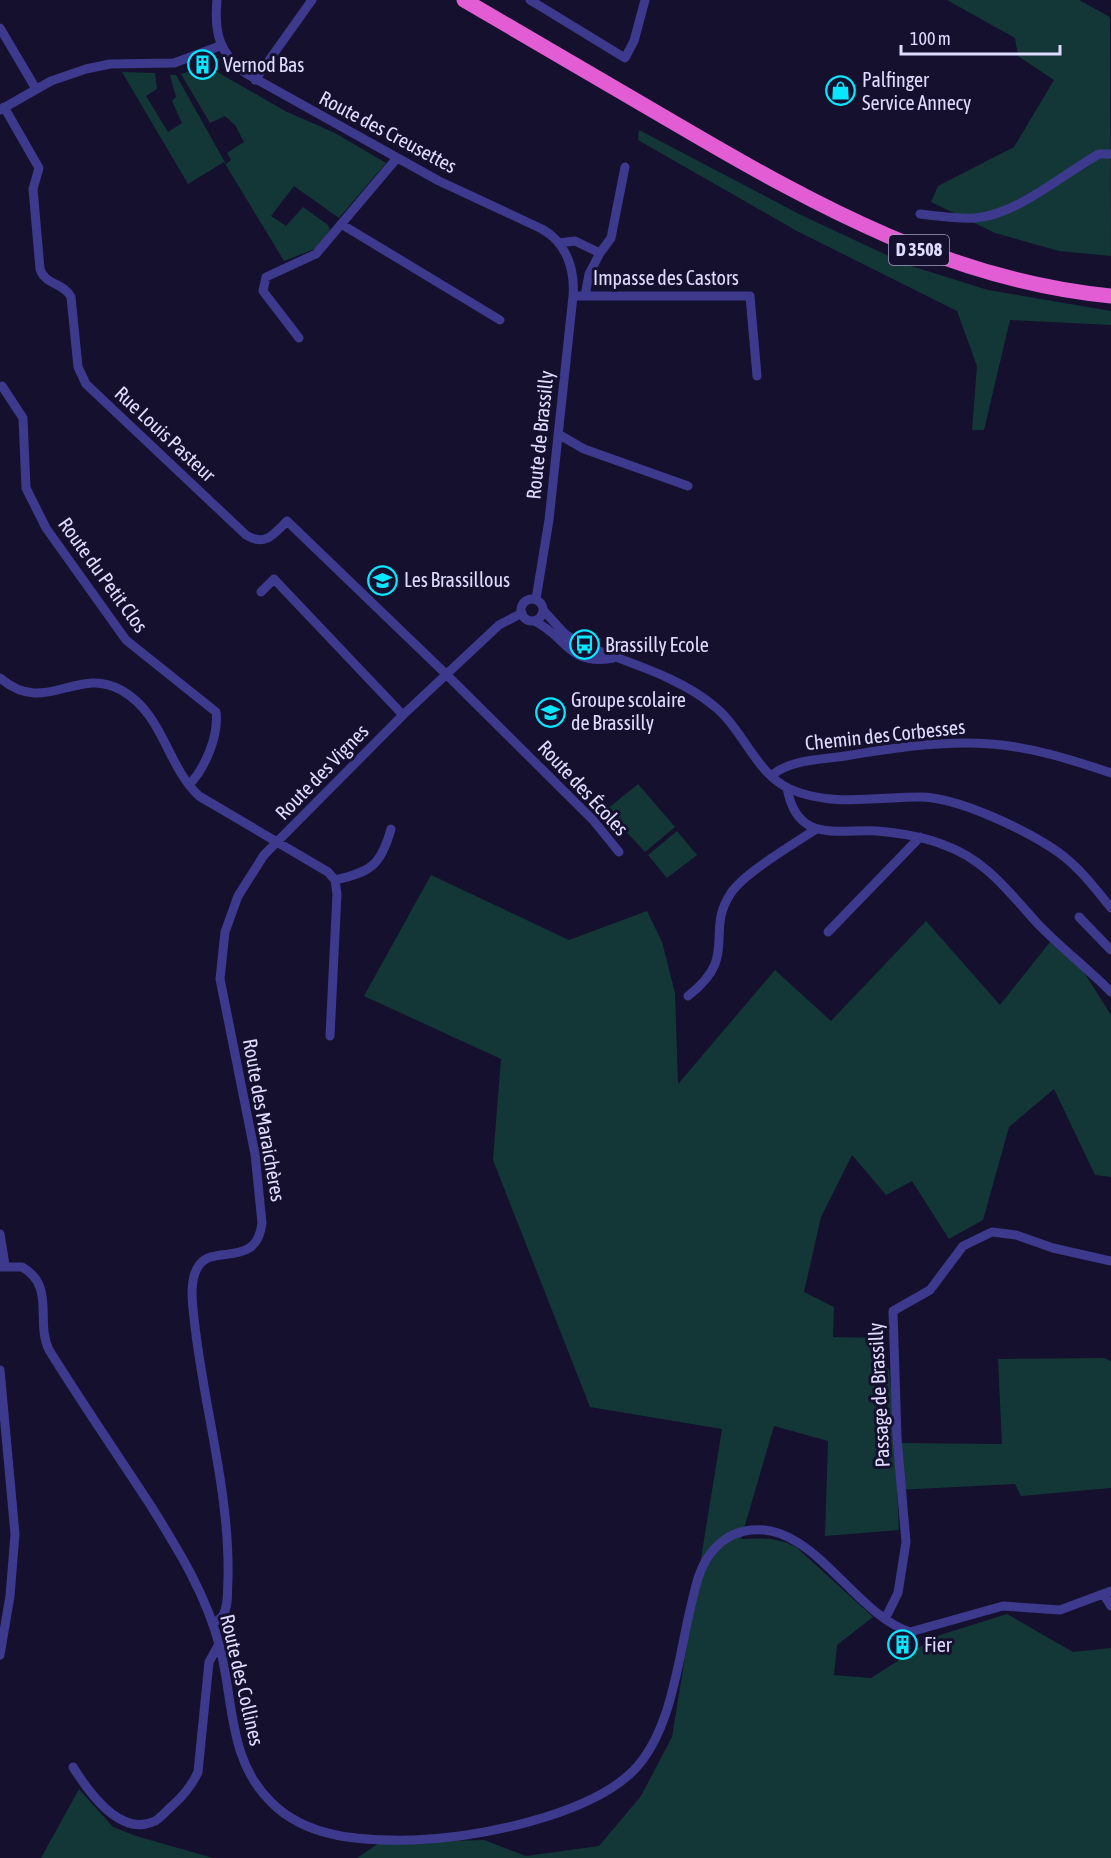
<svg xmlns="http://www.w3.org/2000/svg" width="1111" height="1858" font-family="'Asap Condensed',sans-serif">
<style>
.green{fill:#133736}
.lines{fill:none;stroke-linecap:round;stroke-linejoin:round}
.minor{stroke:#3d3a8d;stroke-width:9}
.trunk{stroke:#e25dd4;stroke-width:15}
.labels{text-anchor:middle;stroke-width:6;stroke-linejoin:round;paint-order:stroke}
.shield{fill:#15102d;stroke:#a39fc0;stroke-width:1.5}
.shield-label{font-size:18px;font-weight:bold;fill:#e0dcff}
.poi-label{font-size:20px;fill:#e0dcff;stroke:#15102d;text-anchor:start}
.street-label{font-size:20px;fill:#e0dcff;stroke:#15102d}
</style>
<rect width="100%" height="100%" fill="#15102d"/>
<path class="green" d="M 947,0 L 1079,0 L 1110,17 L 1111,256 L 1059,251 L 995,233 L 931,202 L 938,186 L 1014,147 L 1054,80 L 1018,56 L 1015,38 Z
M 207,66 L 285,111 L 335,133 L 386,163 L 339,218 L 294,186 L 271,216 L 286,226 L 303,207 L 328,225 L 330,230 L 315,249 L 284,261 L 224,162 L 188,184 L 122,72 L 155,73 L 157,89 L 146,96 L 168,132 L 182,123 L 172,101 L 176,97 L 170,75 L 176,75 L 226,164 L 231,160 L 227,153 L 244,142 L 235,125 L 225,116 L 210,123 L 181,74 Z
M 639,130 L 801,215 L 908,265 L 988,290 L 1111,311 L 1111,325 L 1010,320 L 984,430 L 972,430 L 977,366 L 957,311 L 795,230 L 638,140 Z
M 638,784 L 675,827 L 645,852 L 606,810 Z
M 677,831 L 697,855 L 667,878 L 648,855 Z
M 431,875 L 569,940 L 647,911 L 662,942 L 675,993 L 678,1084 L 775,970 L 831,1021 L 926,921 L 1000,1005 L 1050,942 L 1080,966 L 1111,1015 L 1111,1177 L 1095,1175 L 1054,1089 L 1009,1127 L 983,1220 L 949,1239 L 912,1181 L 886,1195 L 852,1155 L 821,1217 L 804,1292 L 834,1307 L 833,1337 L 877,1338 L 878,1364 L 889,1369 L 896,1443 L 1002,1444 L 998,1359 L 1103,1358 L 1111,1361 L 1111,1488 L 1021,1496 L 1015,1484 L 897,1490 L 899,1530 L 825,1536 L 828,1441 L 774,1426 L 741,1539 C 762,1538 777,1537 796,1547 L 873,1617 L 837,1645 L 834,1675 L 871,1678 L 937,1636 L 1007,1614 L 1073,1652 L 1111,1648 L 1111,1858 L 357,1858 L 379,1843 L 484,1840 L 526,1856 L 599,1846 L 641,1796 L 672,1737 L 722,1429 L 590,1407 L 493,1160 L 501,1059 L 364,996 Z
M 79,1789 L 113,1827 L 136,1836 L 213,1858 L 41,1858 Z"/>
<g class="lines">
<path class="minor" d="M 217,0 C 214,33 219,54 247,74 L 439,181 L 542,229 C 567,243 575,270 573,296 L 549,520 L 536,599
M 530,0 L 625,58 L 634,41 L 645,0
M 0,28 L 36,89
M 255,80 L 312,0
M 4,107 L 39,168 L 33,189 L 40,269 C 45,285 64,283 71,297 L 78,367 L 86,384 L 246,535 C 265,547 274,534 287,521 L 448,676 L 593,820 L 619,852
M 0,110 L 51,81 L 86,69 L 110,64 L 174,63 L 220,46
M 920,214 C 938,216 957,219 975,218 C 1017,215 1063,174 1099,154 L 1111,154
M 341,224 L 500,320
M 559,243 L 575,241 L 600,253
M 573,296 L 750,296 L 757,376
M 585,296 L 589,274 L 600,253 L 611,238 L 625,167
M 299,338 L 263,291 L 266,277 L 316,254 L 397,158
M 2,386 L 23,418 L 26,488 L 46,528 L 126,640 L 216,712 C 219,736 205,768 189,785
M 558,434 L 584,449 L 688,486
M 261,592 L 274,579 L 403,715
M521 610a11 11 0 1 1 22 0a11 11 0 1 1-22 0Z
M 544,611 L 564,633 L 575,641 C 620,661 676,674 714,706 C 743,729 756,774 790,789 C 830,807 878,797 920,797 C 958,797 1026,830 1058,852 C 1079,867 1095,888 1111,908
M 534,621 C 567,636 568,667 613,658
M 0,678 C 45,717 77,665 121,690 C 164,714 166,765 199,796 L 328,872 L 335,880 L 337,894 L 330,1036
M 772,775 C 792,759 820,760 845,756 C 893,748 943,740 991,744 C 1032,747 1073,760 1111,773
M 787,788 C 797,843 835,829 877,831 C 900,833 922,836 944,845 C 986,860 1008,891 1037,923 C 1060,947 1087,968 1111,992
M 335,880 C 371,872 381,865 391,829
M 1079,917 L 1111,950
M 828,932 L 920,837
M 688,996 C 740,956 704,933 731,893 C 744,873 794,844 816,829
M 0,1234 L 5,1265
M 0,1267 L 22,1267 C 56,1286 35,1321 49,1350 C 82,1403 117,1454 151,1506 C 179,1551 207,1596 220,1648 C 234,1702 228,1760 271,1802 C 307,1839 364,1841 413,1840 C 476,1838 588,1816 633,1771 C 671,1733 678,1661 690,1610 C 694,1595 696,1578 704,1564 C 712,1548 727,1534 745,1531 C 811,1517 852,1613 910,1632 L 1003,1606 L 1060,1610 L 1111,1591
M 0,1370 L 15,1534 L 10,1596 L 0,1655
M 1104,1595 L 1111,1606
M 885,1619 L 898,1593 L 906,1542 L 897,1438 L 893,1311 L 930,1290 L 963,1246 L 992,1232 L 1016,1235 L 1053,1248 L 1111,1261
M 213,1623 C 217,1621 221,1619 223,1615 C 229,1605 227,1591 228,1579 C 230,1491 203,1405 194,1318 C 192,1302 189,1277 200,1264 C 215,1245 257,1268 262,1223 L 255,1154 L 220,979 L 225,932 L 238,896 L 264,855 L 403,715 L 499,625 L 522,613
M 73,1767 C 88,1791 120,1838 155,1821 C 162,1817 167,1810 173,1805 C 183,1796 192,1785 198,1772 L 209,1662 L 219,1644"/>
<path class="trunk" d="M 464,0 C 537,43 610,86 683,128 C 818,207 953,281 1111,296"/>
</g>
<defs>
<symbol id="building-ring" viewBox="-11 -11 22 22"><circle r="9.5" fill="#15102d" stroke="#08e7ff" stroke-width="1.5"/><path d="M-4-6H4V6H1V3H-1V6H-4ZM-2.5-4.3h1.7v1.8h-1.7ZM.8-4.3h1.7v1.8H.8ZM-2.5-1h1.7V.8h-1.7ZM.8-1h1.7V.8H.8Z" fill="#08e7ff"/></symbol>
<symbol id="shop-ring" viewBox="-11 -11 22 22"><circle r="9.5" fill="#15102d" stroke="#08e7ff" stroke-width="1.5"/><path d="M-5-2.5h2.3a2.7 3.5 0 0 1 5.4 0H5L5.5 6h-11ZM-1.5-2.5h3a1.5 2.3 0 0 0-3 0Z" fill="#08e7ff"/></symbol>
<symbol id="school-ring" viewBox="-11 -11 22 22"><circle r="9.5" fill="#15102d" stroke="#08e7ff" stroke-width="1.5"/><path d="M0-5L7-2L0 1L-7-2ZM-4 1L0 2.5L4 1V4Q0 6-4 4Z" fill="#08e7ff"/></symbol>
<symbol id="bus-ring" viewBox="-11 -11 22 22"><circle r="9.5" fill="#15102d" stroke="#08e7ff" stroke-width="1.5"/><path d="M-5-6H5V4H4V6H2V4H-2V6H-4V4H-5ZM-3.5-4V0h7V-4ZM-3.5 1.2v1.5H-2V1.2ZM2 1.2v1.5H3.5V1.2Z" fill="#08e7ff"/></symbol>
</defs>
<g fill-rule="evenodd">
<use href="#building-ring" x="186" y="48" width="33" height="33"/>
<use href="#shop-ring" x="824" y="74" width="33" height="33"/>
<use href="#school-ring" x="366" y="564" width="33" height="33"/>
<use href="#bus-ring" x="568" y="628" width="33" height="33"/>
<use href="#school-ring" x="534" y="696" width="33" height="33"/>
<use href="#building-ring" x="886" y="1628" width="33" height="33"/>
</g>
<g class="labels">
<rect class="shield" x="889" y="235" width="60" height="30" rx="4.5"/>
<g class="shield-label">
<text x="919" y="256">D 3508</text>
</g>
<g class="poi-label">
<text x="223" y="72">Vernod Bas</text>
<text x="862" y="87">Palfinger<tspan x="862" dy="23">Service Annecy</tspan></text>
<text x="404" y="587">Les Brassillous</text>
<text x="605" y="652">Brassilly Ecole</text>
<text x="571" y="707">Groupe scolaire<tspan x="571" dy="23">de Brassilly</tspan></text>
<text x="924" y="1652">Fier</text>
</g>
<g class="street-label">
<text transform="translate(388 132) rotate(28)" y="7">Route des Creusettes</text>
<text x="666" y="285">Impasse des Castors</text>
<text transform="translate(165 434) rotate(43)" y="7">Rue Louis Pasteur</text>
<text transform="translate(540 435) rotate(-84)" y="7">Route de Brassilly</text>
<text transform="translate(103 575) rotate(54)" y="7">Route du Petit Clos</text>
<text transform="translate(885 735) rotate(-6)" y="7">Chemin des Corbesses</text>
<text transform="translate(322 772) rotate(-46)" y="7">Route des Vignes</text>
<text transform="translate(583 788) rotate(47)" y="7">Route des Écoles</text>
<text transform="translate(264 1120) rotate(80)" y="7">Route des Maraichères</text>
<text transform="translate(879 1395) rotate(-93)" y="7">Passage de Brassilly</text>
<text transform="translate(242 1680) rotate(77)" y="7">Route des Collines</text>
</g>
</g>
<path d="M901 45v9h159v-9" fill="none" stroke="#e0dcff" stroke-width="3"/>
<text x="910" y="45" font-size="18" fill="#e0dcff" stroke="#15102d" stroke-width="4.5" paint-order="stroke">100 m</text>
</svg>
